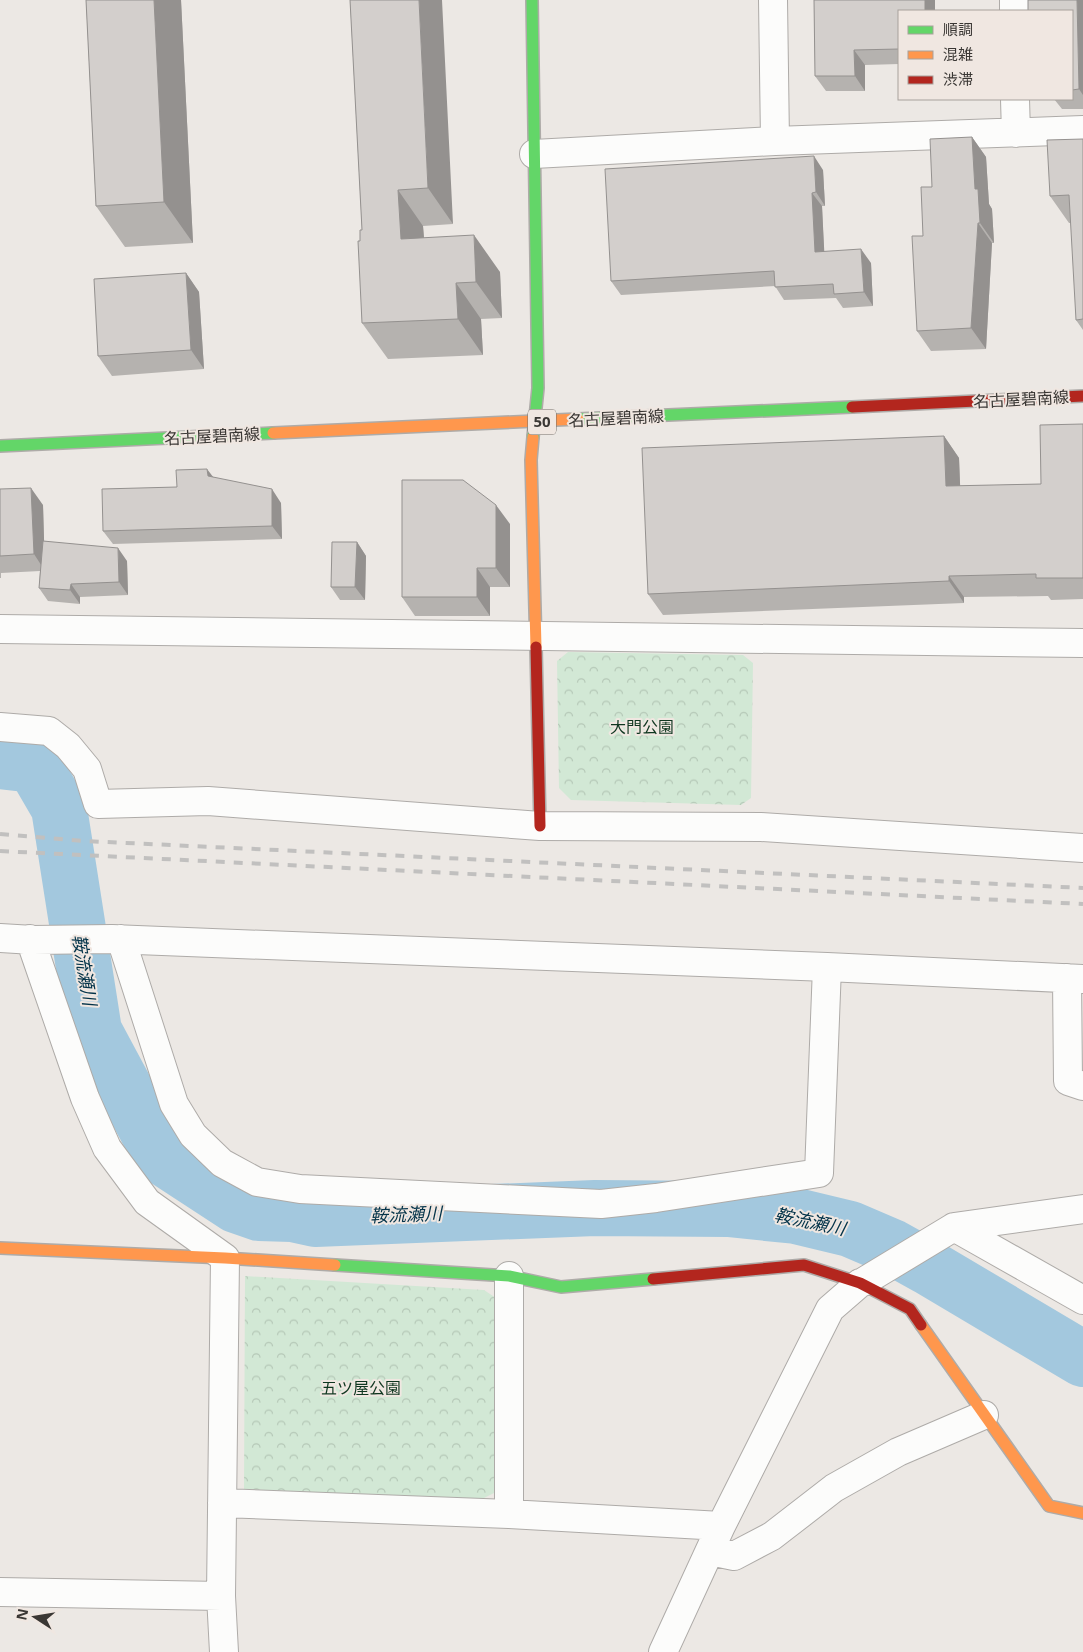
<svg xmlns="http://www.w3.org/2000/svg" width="1083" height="1652" font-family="'Noto Sans','Noto Sans JP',sans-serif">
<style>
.park{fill:url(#park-crowns)}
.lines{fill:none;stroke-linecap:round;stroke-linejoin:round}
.river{stroke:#a3c8de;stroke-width:56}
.street-casing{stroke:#aeaba8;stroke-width:30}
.fast-casing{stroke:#aeaba8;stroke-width:14}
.slow-casing{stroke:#aeaba8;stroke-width:14}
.jam-casing{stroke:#aeaba8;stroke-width:14}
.street{stroke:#fcfcfb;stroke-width:28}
.fast{stroke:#63d668;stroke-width:11}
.slow{stroke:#ff974d;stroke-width:11}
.jam{stroke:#b3261e;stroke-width:11}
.rail{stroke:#c1c0bf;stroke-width:4;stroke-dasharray:9 9;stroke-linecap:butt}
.wall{fill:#b5b2af}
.shaded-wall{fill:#94918f}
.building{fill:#d3cfcc;stroke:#94918f}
.labels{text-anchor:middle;stroke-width:4;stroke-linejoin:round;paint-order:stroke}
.shield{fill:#f0e7e1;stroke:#716c68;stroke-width:1}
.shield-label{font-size:15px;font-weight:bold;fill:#3a3734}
.street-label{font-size:16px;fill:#3a3734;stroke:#f0e7e1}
.park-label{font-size:16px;fill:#0f3720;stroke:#f0e7e1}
.water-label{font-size:18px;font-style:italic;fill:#033349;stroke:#f0e7e1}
</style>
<defs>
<pattern id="park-crowns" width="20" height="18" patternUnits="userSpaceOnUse" patternTransform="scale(1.25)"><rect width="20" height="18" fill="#d2e8d5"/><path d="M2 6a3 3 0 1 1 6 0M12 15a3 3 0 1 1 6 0" fill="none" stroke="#b5c8b7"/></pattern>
</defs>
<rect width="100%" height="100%" fill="#ece8e4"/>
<path class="park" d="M 568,652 L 743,655 L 753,663 L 751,798 L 741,805 L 571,800 L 559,788 L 557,661 Z
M 245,1276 L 484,1290 L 496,1298 L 496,1492 L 482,1499 L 244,1489 Z"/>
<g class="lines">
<path class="river" d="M 0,761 L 34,765 L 59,808 L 94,1031 L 161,1156 L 236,1205 L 259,1213 L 292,1214 L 315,1219 L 595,1208 L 728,1209 L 796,1216 L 850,1229 L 892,1247 L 928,1267 L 1083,1359"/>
<defs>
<path id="street" d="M 773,0 L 775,141
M 1014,0 L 1014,11
M 1015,99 L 1016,133
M 534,154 L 775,141 L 1083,130
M 0,629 L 1083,643
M 0,727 L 49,731 L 68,746 L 87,769 L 98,804 L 208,801 L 540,826 L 761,827 L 1083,848
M 0,938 L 33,940 L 112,939 L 827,967 L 1083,979
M 30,939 L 85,1098 L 107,1148 L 147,1202 L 225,1258 L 221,1596 L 224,1652
M 121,939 L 174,1104 L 193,1135 L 222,1163 L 257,1182 L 300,1189 L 601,1204 L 656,1198 L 819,1173 L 827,967
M 1067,978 L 1068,1081 L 1083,1086
M 954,1227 L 1083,1300
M 509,1276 L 509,1514
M 863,1282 L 954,1227 L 1083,1209
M 222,1503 L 509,1514 L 721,1526
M 710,1551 L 734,1556 L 772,1536 L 834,1488 L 898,1452 L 984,1415
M 0,1592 L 221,1596
M 663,1652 L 721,1526 L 830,1309 L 860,1283"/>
<path id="fast" d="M 532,0 L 538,388 L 533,437
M 578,419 L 852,407
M 0,446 L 273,433
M 335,1265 L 509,1276 L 561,1287 L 653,1279"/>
<path id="slow" d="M 273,433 L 578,419
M 533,437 L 531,460 L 536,647
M 0,1248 L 225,1258 L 335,1265
M 921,1325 L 1049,1506 L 1083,1513"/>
<path id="jam" d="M 852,407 L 1083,396
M 536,647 L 540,826
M 653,1279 L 804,1265 L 860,1283 L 910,1309 L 921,1325"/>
</defs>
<use href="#street" class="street-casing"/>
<use href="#fast" class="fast-casing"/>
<use href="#slow" class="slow-casing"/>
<use href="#jam" class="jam-casing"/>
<use href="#street" class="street"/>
<use href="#fast" class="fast"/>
<use href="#slow" class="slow"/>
<use href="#jam" class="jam"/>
<path class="rail" d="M 0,834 L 85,841 L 1083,888
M 0,851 L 1083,904"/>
</g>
<path class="wall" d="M 86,0 L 181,0 L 193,243 L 125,247 L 96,206 Z
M 350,0 L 453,224 L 423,226 L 424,238 L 500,272 L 502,318 L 481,319 L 483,355 L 388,359 L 362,323 L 360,241 L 362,230 Z
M 814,0 L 935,0 L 935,11 L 899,11 L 899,64 L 865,65 L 865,91 L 826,91 L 815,76 Z
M 1083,0 L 1083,109 L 1062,109 L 1054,99 L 1072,99 L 1072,11 Z
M 972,137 L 986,157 L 989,204 L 992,209 L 994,243 L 992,243 L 986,349 L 931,351 L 917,331 L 923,236 L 932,187 Z
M 1083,139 L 1071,223 L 1069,223 L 1050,196 Z
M 823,170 L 825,206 L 822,206 L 824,252 L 871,263 L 873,306 L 843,308 L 836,298 L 784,300 L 775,286 L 621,295 L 611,281 Z
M 186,273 L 199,292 L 204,369 L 112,376 L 98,356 Z
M 1083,319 L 1083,330 L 1076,320 Z
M 1083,424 L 1083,599 L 1051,600 L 1048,596 L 964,597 L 964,603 L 663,615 L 648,594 L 944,436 L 959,458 L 960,486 L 1041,484 Z
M 213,477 L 281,503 L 282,539 L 113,544 L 103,531 L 177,487 Z
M 0,489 L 43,505 L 44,541 L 127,561 L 128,595 L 80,597 L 80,604 L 48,601 L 39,588 L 40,571 L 1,573 L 1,578 L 0,578 Z
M 510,524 L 510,587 L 490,587 L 490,616 L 415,616 L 402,597 Z
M 357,542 L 366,556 L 365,600 L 340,600 L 331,587 Z"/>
<path class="shaded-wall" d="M 154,0 L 181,0 L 193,243 L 164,202 Z
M 419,0 L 442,0 L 453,224 L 428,188 Z
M 925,0 L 935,0 L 935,11 L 925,11 Z
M 1077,0 L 1083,0 L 1083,95 L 1079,89 Z
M 854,50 L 865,65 L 865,91 L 855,76 Z
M 972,137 L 986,157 L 989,204 L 992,209 L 994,243 L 980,223 L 975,189 Z
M 814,156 L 823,170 L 825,206 L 816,192 Z
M 398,190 L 423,226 L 427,275 L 401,239 Z
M 812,193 L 822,206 L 825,266 L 815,252 Z
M 978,223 L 992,243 L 986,349 L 971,328 Z
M 474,235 L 500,272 L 502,318 L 476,282 Z
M 861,249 L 871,263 L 873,306 L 864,292 Z
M 186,273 L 199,292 L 204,369 L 191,350 Z
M 456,283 L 481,319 L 483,355 L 458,319 Z
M 944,436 L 959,458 L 961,507 L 946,486 Z
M 207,469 L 217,482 L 208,476 Z
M 31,488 L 43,505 L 45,571 L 34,554 Z
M 272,489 L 281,503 L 282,539 L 272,526 Z
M 496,505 L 510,524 L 510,587 L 496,568 Z
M 357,542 L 366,556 L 365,600 L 355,587 Z
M 118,548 L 127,561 L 128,595 L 119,582 Z
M 477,568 L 490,587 L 490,616 L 477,597 Z
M 949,576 L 964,597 L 964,603 L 949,581 Z
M 71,584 L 80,597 L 80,604 L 70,590 Z"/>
<path class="building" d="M 86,0 L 154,0 L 164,202 L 96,206 Z
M 350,0 L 419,0 L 428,188 L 398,190 L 401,239 L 474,235 L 476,282 L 456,283 L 458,319 L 362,323 L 358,241 L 360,241 L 360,230 L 362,230 Z
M 814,0 L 925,0 L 925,11 L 899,11 L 899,49 L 854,50 L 855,76 L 815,76 Z
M 1028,0 L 1077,0 L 1079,89 L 1072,90 L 1072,11 L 1028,11 Z
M 972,137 L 975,189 L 978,189 L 980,223 L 978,223 L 971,328 L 917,331 L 912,236 L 923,236 L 921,187 L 932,187 L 930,139 Z
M 1083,139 L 1083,319 L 1076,320 L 1069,195 L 1050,196 L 1047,140 Z
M 814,156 L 816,192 L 812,193 L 815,252 L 861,249 L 864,292 L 834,294 L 833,284 L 775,287 L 774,271 L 611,281 L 605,169 Z
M 186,273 L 191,350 L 98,356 L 94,279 Z
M 1083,424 L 1083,578 L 1036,578 L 1036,574 L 949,576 L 949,581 L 648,594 L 642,448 L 944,436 L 946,486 L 1041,484 L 1040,425 Z
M 207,469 L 208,476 L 272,489 L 272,526 L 103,531 L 102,489 L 177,487 L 176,470 Z
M 402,480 L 463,480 L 496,505 L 496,568 L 477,568 L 477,597 L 402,597 Z
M 31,488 L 34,554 L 0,556 L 0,489 Z
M 43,541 L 118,548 L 119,582 L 71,584 L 70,590 L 39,588 Z
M 332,542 L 357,542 L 355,587 L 331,587 Z"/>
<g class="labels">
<rect class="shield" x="528" y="409.5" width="28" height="25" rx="4"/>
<g class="shield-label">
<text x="542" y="427">50</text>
</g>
<g class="street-label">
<text transform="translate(1021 399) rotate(-3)" y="6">名古屋碧南線</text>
<text transform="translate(616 418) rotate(-3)" y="6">名古屋碧南線</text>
<text transform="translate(212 436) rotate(-3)" y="6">名古屋碧南線</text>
</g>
<g class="park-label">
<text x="642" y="733">大門公園</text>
<text x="361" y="1394">五ツ屋公園</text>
</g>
<g class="water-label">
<text transform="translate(84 970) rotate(81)" y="6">鞍流瀬川</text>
<text transform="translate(406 1215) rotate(-2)" y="6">鞍流瀬川</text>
<text transform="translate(810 1222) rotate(12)" y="6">鞍流瀬川</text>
</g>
</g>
<rect x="898" y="10" width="175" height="90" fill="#f0e7e1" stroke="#a7a19c"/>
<rect x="908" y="26" width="25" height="8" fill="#63d668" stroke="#a7a19c"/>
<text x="943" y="35" font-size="15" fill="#3a3734">順調</text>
<rect x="908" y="51" width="25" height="8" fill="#ff974d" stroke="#a7a19c"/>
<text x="943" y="60" font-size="15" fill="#3a3734">混雑</text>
<rect x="908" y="76" width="25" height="8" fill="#b3261e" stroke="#a7a19c"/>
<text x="943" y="85" font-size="15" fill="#3a3734">渋滞</text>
<g transform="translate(35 1617) rotate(282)" stroke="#f0e7e1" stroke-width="4" paint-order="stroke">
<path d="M0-4L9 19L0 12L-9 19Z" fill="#3a3734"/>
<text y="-8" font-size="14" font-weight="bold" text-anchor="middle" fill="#3a3734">N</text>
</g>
</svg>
